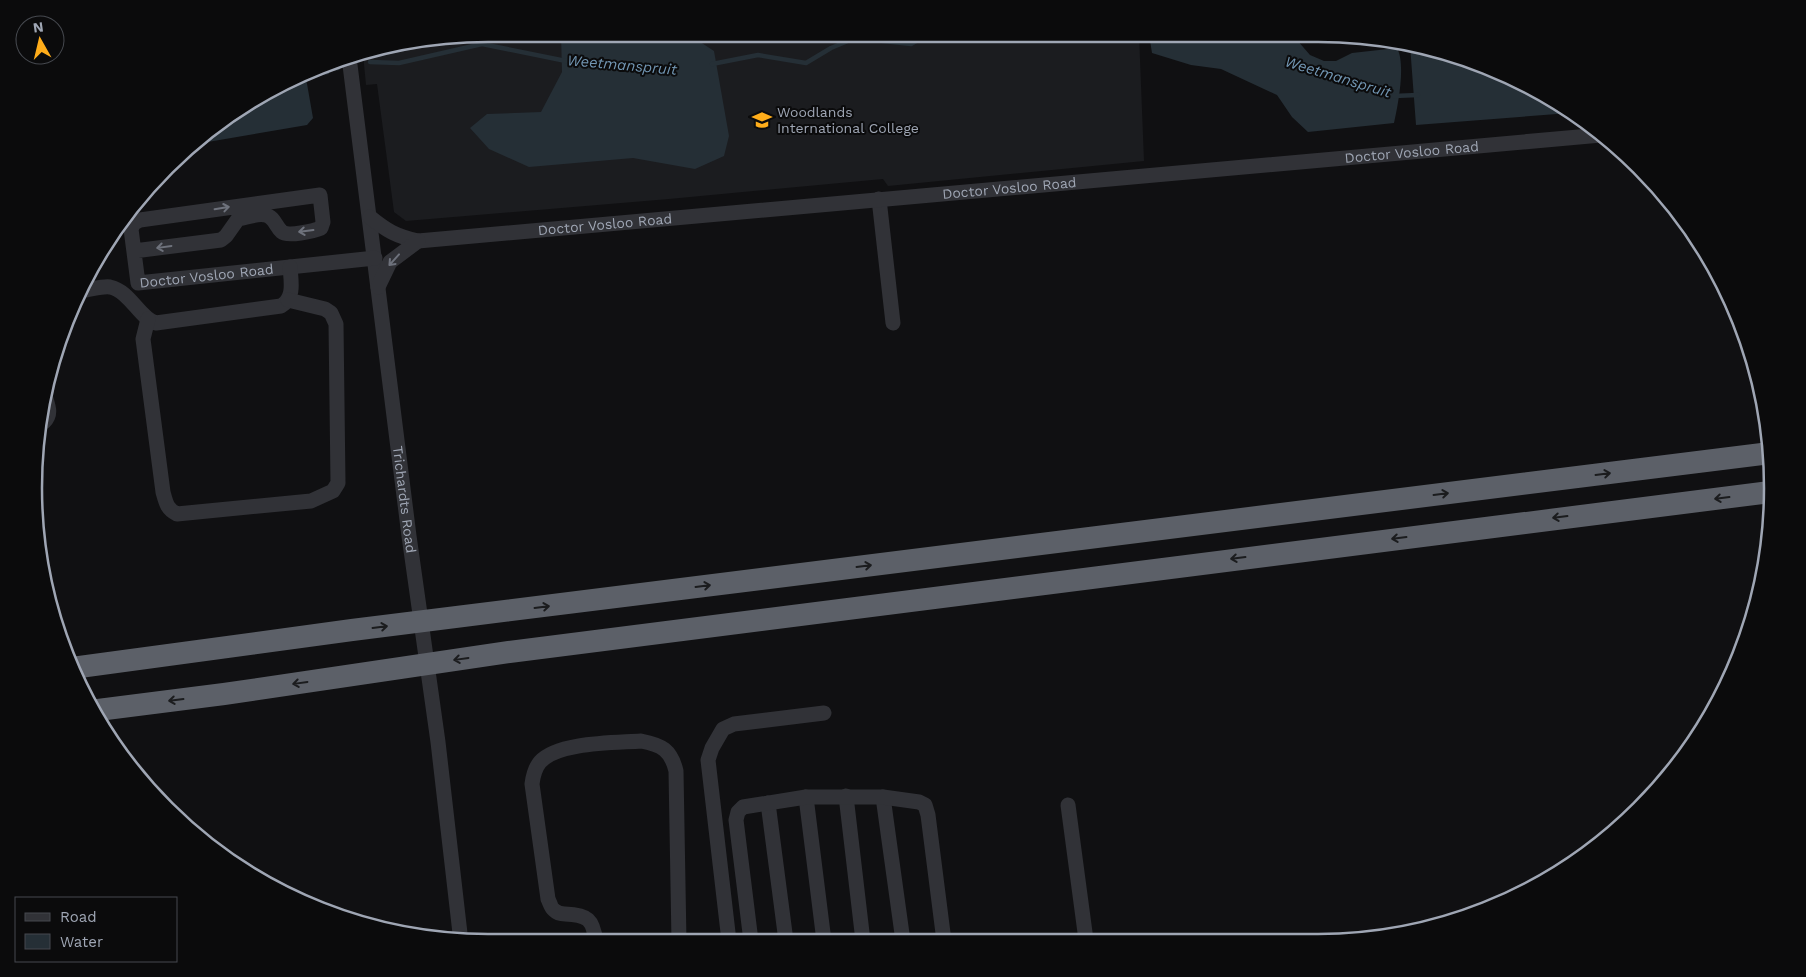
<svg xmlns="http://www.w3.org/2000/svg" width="1806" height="977" font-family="'Work Sans',sans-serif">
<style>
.built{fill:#1b1c1f}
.water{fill:#252f36}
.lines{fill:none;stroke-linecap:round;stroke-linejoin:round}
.stream{stroke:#252f36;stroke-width:4.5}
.minor{stroke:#313237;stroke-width:15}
.highway{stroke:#5c6068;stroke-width:22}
.oneway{stroke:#6e727c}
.oneway2{stroke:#1b1c1e}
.labels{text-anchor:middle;stroke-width:4;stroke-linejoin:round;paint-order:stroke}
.poi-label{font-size:14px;fill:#9fa6b4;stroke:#0b0b0c;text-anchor:start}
.street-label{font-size:14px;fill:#9fa6b4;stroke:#0b0b0c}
.water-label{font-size:15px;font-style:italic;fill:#7296b3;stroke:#0b0b0c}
.rim{fill:none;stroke:#9fa6b4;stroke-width:2.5}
</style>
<rect width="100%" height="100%" fill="#101012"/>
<path class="built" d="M 489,34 L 1139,34 L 1144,161 L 888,186 L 883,179 L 669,199 L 406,221 L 394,212 L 377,84 L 366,85 L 363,54 Z"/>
<path class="water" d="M 561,34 L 688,34 L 714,51 L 729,136 L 724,156 L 695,169 L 633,158 L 529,167 L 489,149 L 470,128 L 487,114 L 541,112 L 562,72 Z
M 1149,34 L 1274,35 L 1297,40 L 1310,55 L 1324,61 L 1336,61 L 1352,53 L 1397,48 C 1406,64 1398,105 1394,123 L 1308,132 L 1292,117 L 1277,95 L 1221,69 L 1191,65 L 1152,53 Z
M 1410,45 L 1435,49 L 1545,95 L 1570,113 L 1416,125 Z
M 328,66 L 329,74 L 306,78 L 313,118 L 307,125 L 196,144 L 211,128 Z"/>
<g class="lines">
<path class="stream" d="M 370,62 L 399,63 L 482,44 L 566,61
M 712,64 L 758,55 L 806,63 L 831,48 L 855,38 L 911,44 L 928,34
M 323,69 L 338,68
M 1394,96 L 1418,95"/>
<g class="minor">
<path id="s1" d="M 349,57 L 409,536 L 438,742 L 461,942"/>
<path d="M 879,199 L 893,323"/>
<path id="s2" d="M 370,217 C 387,231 396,236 418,241 L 1601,135"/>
<path id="s3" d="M 134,251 L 221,240 L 226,236 L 238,219 C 245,218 258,213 265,215 C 275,217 275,226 282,232 C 287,237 314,231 321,228 L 323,222 L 320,195 L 140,220 L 134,223 L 131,229 L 138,283 L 375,258"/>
<path d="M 378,287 L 390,262 L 418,241"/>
<path d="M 86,290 C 93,289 103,286 110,287 C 130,291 140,319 156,323 L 281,306 C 295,298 291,281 290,267"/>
<path d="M 148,319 L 143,339 L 163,492 C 166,503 167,509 177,514 L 311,501 L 333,491 L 338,483 L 336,324 L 331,313 L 325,309 L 288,300"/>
<path d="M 44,422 C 51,415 49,408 46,399"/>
<path d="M 846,796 L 863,941"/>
<path d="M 806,797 L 824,941"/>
<path d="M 883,797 L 903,941"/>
<path d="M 768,803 L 786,941"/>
<path d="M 1068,805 L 1086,940"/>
<path d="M 729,941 L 708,760 L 712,748 L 723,729 L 734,724 L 824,713"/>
<path d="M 751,941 L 736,820 L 738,812 L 743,807 L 806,797 L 883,797 L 919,802 L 925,805 L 928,815 L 944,941"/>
<path d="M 596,942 C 593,919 588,915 565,914 C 561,914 557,913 554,910 C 551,908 550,903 548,899 L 532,784 C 533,776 535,768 540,762 C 558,742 615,743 641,741 C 662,745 671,750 676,771 L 679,942"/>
</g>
<path class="highway" d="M 72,668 L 352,630 L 1770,453
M 98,710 L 224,694 L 509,652 L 1770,492"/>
</g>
<defs><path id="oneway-shaft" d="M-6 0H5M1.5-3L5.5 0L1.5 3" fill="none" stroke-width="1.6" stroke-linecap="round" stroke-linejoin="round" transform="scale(1.25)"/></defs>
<g class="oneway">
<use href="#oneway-shaft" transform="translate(222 208) rotate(-9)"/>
<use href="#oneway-shaft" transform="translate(306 231) rotate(173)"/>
<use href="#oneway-shaft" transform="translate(164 247) rotate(172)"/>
<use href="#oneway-shaft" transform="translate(394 260) rotate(132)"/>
</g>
<g class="oneway2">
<use href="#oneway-shaft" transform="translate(1603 474) rotate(-7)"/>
<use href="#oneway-shaft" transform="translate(1441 494) rotate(-7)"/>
<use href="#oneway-shaft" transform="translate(1722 498) rotate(173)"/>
<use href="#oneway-shaft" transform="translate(1560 517) rotate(173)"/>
<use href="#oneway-shaft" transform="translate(1399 538) rotate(173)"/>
<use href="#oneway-shaft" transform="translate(1238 558) rotate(173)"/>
<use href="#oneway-shaft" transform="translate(864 566) rotate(-7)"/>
<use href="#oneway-shaft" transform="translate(703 586) rotate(-7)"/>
<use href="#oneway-shaft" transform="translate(542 607) rotate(-7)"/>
<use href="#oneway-shaft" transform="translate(380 627) rotate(-7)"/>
<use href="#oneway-shaft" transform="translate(461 659) rotate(172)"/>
<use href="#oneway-shaft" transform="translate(300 683) rotate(172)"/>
<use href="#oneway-shaft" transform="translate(176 700) rotate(173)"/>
</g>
<defs>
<symbol id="school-bare" viewBox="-9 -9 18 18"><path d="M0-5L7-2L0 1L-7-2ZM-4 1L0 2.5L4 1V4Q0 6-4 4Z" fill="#ffad1a" stroke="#0b0b0c" stroke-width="2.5" paint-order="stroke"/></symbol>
</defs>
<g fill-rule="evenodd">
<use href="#school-bare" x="748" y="106" width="28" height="28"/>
</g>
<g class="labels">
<g class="poi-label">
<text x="777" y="117">Woodlands<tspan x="777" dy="16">International College</tspan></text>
</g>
<g class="street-label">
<text dy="5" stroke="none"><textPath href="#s2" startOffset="1052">Doctor Vosloo Road</textPath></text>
<text dy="5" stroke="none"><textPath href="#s2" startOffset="648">Doctor Vosloo Road</textPath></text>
<text dy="5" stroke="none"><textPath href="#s2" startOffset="242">Doctor Vosloo Road</textPath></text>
<text dy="5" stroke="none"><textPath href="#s3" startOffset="559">Doctor Vosloo Road</textPath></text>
<text dy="5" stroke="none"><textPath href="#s1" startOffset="446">Trichardts Road</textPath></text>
</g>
<g class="water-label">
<text transform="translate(622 65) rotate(5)" y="5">Weetmanspruit</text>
<text transform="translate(1338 77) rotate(17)" y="5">Weetmanspruit</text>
</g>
</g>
<path d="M0 0H1806V977H0ZM488 42H1318A446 446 0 0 1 1764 488V488A446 446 0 0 1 1318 934H488A446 446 0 0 1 42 488V488A446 446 0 0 1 488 42Z" fill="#0b0b0c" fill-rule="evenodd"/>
<path class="rim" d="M488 42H1318A446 446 0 0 1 1764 488V488A446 446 0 0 1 1318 934H488A446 446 0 0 1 42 488V488A446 446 0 0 1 488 42Z"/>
<rect x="15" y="897" width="162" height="65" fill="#0b0b0c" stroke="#46494f"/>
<rect x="25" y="913" width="25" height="8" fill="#313237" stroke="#46494f"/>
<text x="60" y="922" font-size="15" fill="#9fa6b4">Road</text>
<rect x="25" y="934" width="25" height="15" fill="#252f36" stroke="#46494f"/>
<text x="60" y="947" font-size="15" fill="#9fa6b4">Water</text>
<g transform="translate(40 40) rotate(352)"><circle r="24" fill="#0b0b0c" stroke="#46494f"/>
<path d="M0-4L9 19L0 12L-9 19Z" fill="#ffad1a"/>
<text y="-8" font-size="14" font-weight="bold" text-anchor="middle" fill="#9fa6b4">N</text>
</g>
</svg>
